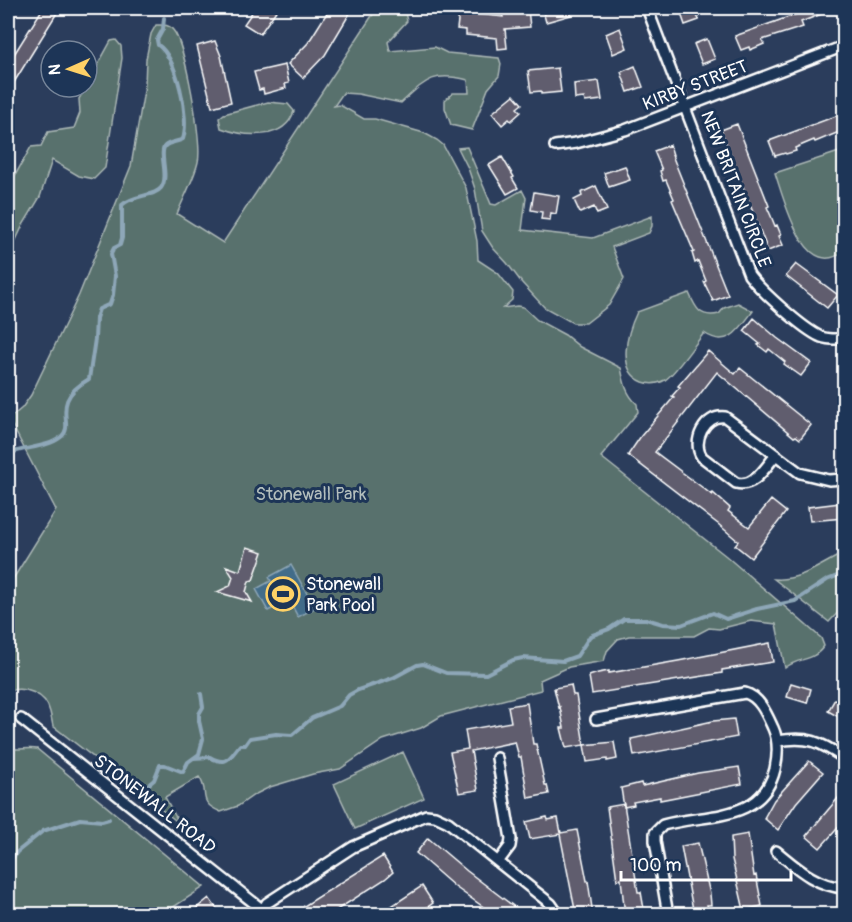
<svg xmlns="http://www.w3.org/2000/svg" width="852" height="922" font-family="Pangolin,sans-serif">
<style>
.green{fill:#58716d;stroke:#acb8b6;stroke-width:1.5}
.water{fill:#426c89;stroke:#8ea7b8;stroke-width:1.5}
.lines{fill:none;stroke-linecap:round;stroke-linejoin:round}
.stream{stroke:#8ea7b8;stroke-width:4}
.building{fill:#615d6e;stroke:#fff;stroke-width:1.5}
.minor-casing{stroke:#fff;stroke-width:14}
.minor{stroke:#1d3557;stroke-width:9}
.labels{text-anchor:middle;stroke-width:6;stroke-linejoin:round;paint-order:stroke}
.street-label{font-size:18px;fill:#fff;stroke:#1d3557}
.park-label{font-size:18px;fill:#b4bfbd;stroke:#1d3557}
.poi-label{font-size:18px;fill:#fff;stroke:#1d3557;text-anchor:start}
</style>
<rect width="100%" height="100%" fill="#2b3d5c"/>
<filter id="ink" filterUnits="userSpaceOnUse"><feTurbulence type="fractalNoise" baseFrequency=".0167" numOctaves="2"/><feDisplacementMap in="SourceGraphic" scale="12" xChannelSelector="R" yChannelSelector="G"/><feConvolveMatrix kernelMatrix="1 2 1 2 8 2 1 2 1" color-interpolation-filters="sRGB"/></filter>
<g filter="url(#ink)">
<path class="green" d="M 377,8 L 404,8 L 407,21 L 388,42 L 390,51 L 435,47 L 447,53 L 499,58 L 501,64 L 499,76 L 488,89 L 472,130 L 451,125 L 445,108 L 445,100 L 453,93 L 469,93 L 468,80 C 433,71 426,80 401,103 L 358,94 L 343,93 L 334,106 L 340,105 L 364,119 L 375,119 L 424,133 L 437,140 L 443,145 L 466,188 L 477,241 L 478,260 L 498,273 L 513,292 L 512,300 L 503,308 L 517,306 L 523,307 L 537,320 L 565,335 L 580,347 L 621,368 C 624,383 626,394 637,404 L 638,412 L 601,457 L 726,556 L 821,638 L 824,646 C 812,663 800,656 785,668 L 776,624 L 751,621 L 719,629 L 709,628 L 694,636 L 629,636 L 618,639 L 607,651 L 604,661 L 569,667 L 540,680 L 541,690 L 441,716 L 421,728 L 383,740 L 340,769 L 313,774 L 270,787 L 254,795 L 238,806 L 221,812 C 195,801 211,793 199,777 L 165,797 L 179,823 L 53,726 C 52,721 51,716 50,712 C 46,693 24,686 8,691 L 8,587 L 56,510 L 9,419 L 22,408 L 31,395 L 79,295 L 131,166 L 145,85 L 146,59 L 151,34 L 156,25 C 163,25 169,24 173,30 C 185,43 203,144 198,162 C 194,179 184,197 177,214 L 223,243 Z
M 116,40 L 121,46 L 122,58 L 105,168 L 94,179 L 79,176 L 52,160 L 40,197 L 23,225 L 8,257 L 8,188 L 31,147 L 41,146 L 48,132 L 74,128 L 80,113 L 79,99 L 111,41 Z
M 268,102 L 288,104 L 294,111 C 285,141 245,137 221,128 L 219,118 L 224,114 Z
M 467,147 L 491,204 L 496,205 L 522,190 L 526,198 L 522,230 L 593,238 L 652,216 L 652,226 L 649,233 L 612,247 L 624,279 L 609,305 L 586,323 L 573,323 L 544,307 L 522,283 L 507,263 L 493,248 L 482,231 L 475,189 L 468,168 L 458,148 Z
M 842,151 L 844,151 L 844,251 C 804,283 784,199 775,173 Z
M 689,293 C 696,309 700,318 719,314 L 724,308 L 738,303 L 753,311 C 739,330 728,349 704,333 C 695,344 675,374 665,380 C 658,384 651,385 643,382 C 616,371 627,333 637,312 Z
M 844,553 L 844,606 L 829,622 L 774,579 C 801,581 821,564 844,553 Z
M 8,748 C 17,751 27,747 37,749 L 204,887 L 163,914 L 8,914 Z
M 403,752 L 424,798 L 355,829 L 334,784 Z"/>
<path class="water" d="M 291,565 L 315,608 L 298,617 L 289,600 L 268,611 L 256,589 L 271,581 L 269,577 Z"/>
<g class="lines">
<path class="stream" d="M 8,454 C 24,447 47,448 61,437 C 77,424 47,403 89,379 L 95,339 L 96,318 L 99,309 L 110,304 L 113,295 L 115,276 L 111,254 L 114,248 L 120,245 L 122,238 L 122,205 C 134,194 154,197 161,188 C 170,176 158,153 165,146 C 169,142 178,142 183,139 C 190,118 177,58 158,45 L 157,40 L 163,29 L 164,18
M 194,758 L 210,757 C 227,767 230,757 240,745 L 245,745 L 250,738 L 276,734 L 292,735 L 312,718 L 340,706 L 349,695 L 358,690 L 393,678 L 417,665 L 423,664 L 446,673 L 486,674 L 513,660 L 523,658 L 563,661 L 577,656 L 590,636 L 609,629 L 624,619 L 646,619 L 663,624 L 681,625 L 713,613 L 726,619 L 757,609 L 795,601 L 827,580 L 842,574 L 844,565
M 142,790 L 154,780 L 160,765 L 165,765 L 183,772 L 188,762 L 199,754 L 203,739 L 199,721 L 199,714 L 203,707 L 201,694
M 8,864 L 17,852 L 43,831 L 80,819 L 102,821 L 109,819"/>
</g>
<path class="building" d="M 43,8 L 60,8 L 8,92 L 8,64 Z
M 255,8 L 278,8 L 260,34 L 244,24 Z
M 330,8 L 353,8 L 325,55 L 303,78 L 288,64 L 308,43 Z
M 542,8 L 569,8 L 571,15 L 546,22 Z
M 679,8 L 694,8 L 699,20 L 685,25 Z
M 814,8 L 837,8 L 801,22 L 803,27 L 762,40 L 764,44 L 750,50 L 749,47 L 741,50 L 735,36 Z
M 528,9 L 530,27 L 505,29 L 507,48 L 498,49 L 497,38 L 466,35 L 466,30 L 457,29 L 459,12 L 503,17 L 502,12 Z
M 620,28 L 627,48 L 613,54 L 606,34 Z
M 707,39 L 715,59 L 702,64 L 694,44 Z
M 215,41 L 221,56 L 231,102 L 212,107 L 197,46 Z
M 285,65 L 289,83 L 285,84 L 286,88 L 264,94 L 263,89 L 259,90 L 254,72 Z
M 635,66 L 643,87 L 628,92 L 621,72 Z
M 558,68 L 561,92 L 541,94 L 541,91 L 531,92 L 528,71 Z
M 599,81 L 602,100 L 585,102 L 584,98 L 575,99 L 574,84 Z
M 514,95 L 522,104 L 517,108 L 521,112 L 511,121 L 509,119 L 502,125 L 492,113 Z
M 844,113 L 844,130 L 815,142 L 814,140 L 795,148 L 796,151 L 786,154 L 785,153 L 775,156 L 769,141 Z
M 737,124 L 769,206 L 767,207 L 771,216 L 775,226 L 777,225 L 781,235 L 779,236 L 783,245 L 768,251 L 721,130 Z
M 670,145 L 673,155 L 672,155 L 728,295 L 713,301 L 704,282 L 706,281 L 698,261 L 695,263 L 692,253 L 694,252 L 672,200 L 674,199 L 666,180 L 663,181 L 660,171 L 662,170 L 654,151 Z
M 502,157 L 514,177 L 512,178 L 518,188 L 507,194 L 489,165 Z
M 625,166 L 630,180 L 609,187 L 604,173 Z
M 596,186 L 607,210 L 597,214 L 594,207 L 580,213 L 574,200 L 582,196 L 581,193 Z
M 534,192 L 559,196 L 556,214 L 551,213 L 550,220 L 541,219 L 542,212 L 531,210 Z
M 796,264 L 838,295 L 827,308 L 786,276 Z
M 754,318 L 777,338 L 811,363 L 801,376 L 784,364 L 785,362 L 769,349 L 767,352 L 758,345 L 760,344 L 744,331 Z
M 708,351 L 735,374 L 740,368 L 811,425 L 800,439 L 796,436 L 794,437 L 717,372 L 655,452 L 703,488 L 712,495 L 713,493 L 730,508 L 728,511 L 749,527 L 771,500 L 786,512 L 751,558 L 735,545 L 738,541 L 718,524 L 628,455 L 641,436 L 674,397 L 672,396 L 680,387 L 678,386 Z
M 840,503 L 844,503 L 844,518 L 810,521 L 808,507 Z
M 247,547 L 263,552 L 253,580 L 249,581 L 246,592 L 252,602 L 217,592 L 230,586 L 233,577 L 226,566 L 240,571 Z
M 770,643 L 773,662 L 722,670 L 722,673 L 592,694 L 589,676 L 598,673 L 609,671 L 609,673 L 678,661 Z
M 791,683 L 811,689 L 807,703 L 787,697 Z
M 571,685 L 573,695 L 576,695 L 584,745 L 566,748 L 561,728 L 564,728 L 560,707 L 559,708 L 554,688 Z
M 835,699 L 844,704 L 844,720 L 828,711 Z
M 527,703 L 533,744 L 536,744 L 545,785 L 547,785 L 549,794 L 528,798 L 521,757 L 519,757 L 515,742 L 471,751 L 478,790 L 459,793 L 450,752 L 468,749 L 465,730 L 511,722 L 508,706 Z
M 734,719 L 737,737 L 634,756 L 631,739 L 713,721 Z
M 614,742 L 617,759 L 607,761 L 607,759 L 587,762 L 584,745 Z
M 809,761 L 823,772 L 796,803 L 778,830 L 764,818 L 774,800 Z
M 739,767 L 742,784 L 660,800 L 660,797 L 633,802 L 634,805 L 624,807 L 621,788 L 641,783 L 642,786 L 698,773 Z
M 844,791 L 844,821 L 820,848 L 806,836 Z
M 624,804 L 638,892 L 641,892 L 645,915 L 625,915 L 621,879 L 617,880 L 607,807 Z
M 547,817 L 548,820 L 558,818 L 561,833 L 577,830 L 587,881 L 588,881 L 593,915 L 576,915 L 560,834 L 530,839 L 526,822 Z
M 748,834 L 754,876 L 756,875 L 762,906 L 744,910 L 732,859 L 731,837 Z
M 428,838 L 467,871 L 525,915 L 495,915 L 455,887 L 416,853 Z
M 698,843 L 710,894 L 711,905 L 707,905 L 709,915 L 694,915 L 681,846 Z
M 383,856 L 393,872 L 385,879 L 329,915 L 309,915 L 304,906 Z
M 422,886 L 433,903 L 417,915 L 378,915 Z
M 209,898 L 221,915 L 188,915 Z"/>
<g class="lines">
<defs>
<path id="minor" d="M 647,8 L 749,275 C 761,291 803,329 821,337 C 829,340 836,339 844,339
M 8,10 L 9,8
M 555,146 L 576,143 L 625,130 L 844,46
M 775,456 C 765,468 754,488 736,483 L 702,457 C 691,442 705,414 725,417 L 800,473 L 829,480 L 844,479
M 21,719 L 268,914
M 596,719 L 745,693 C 760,697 767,715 773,728 C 779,741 778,755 775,769 C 762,823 705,813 663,825 L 655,833 L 655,841 L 667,909
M 777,741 C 808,736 819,741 844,758
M 497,758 L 511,839 L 510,846 L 498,862
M 776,851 C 797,868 816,886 844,888
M 260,914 L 267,903 L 353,847 L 426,815 L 435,816 L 448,822 L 551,904 L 558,914"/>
</defs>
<use href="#minor" class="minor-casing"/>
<use href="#minor" class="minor"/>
</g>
</g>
<defs>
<symbol id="stadium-ring" viewBox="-11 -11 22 22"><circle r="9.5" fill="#1d3557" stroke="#ffd166" stroke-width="1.5"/><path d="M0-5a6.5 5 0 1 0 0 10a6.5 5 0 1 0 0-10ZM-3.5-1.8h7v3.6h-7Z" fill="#ffd166"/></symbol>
</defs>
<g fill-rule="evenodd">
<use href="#stadium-ring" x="264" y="575" width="38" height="38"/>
</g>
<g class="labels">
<g class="street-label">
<text transform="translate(695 85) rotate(-21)" y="6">KIRBY STREET</text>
<text transform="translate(736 189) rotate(69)" y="6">NEW BRITAIN CIRCLE</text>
<text transform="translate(155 804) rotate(38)" y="6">STONEWALL ROAD</text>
</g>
<g class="park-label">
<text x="311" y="500">Stonewall Park</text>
</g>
<g class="poi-label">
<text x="306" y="590">Stonewall<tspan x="306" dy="21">Park Pool</tspan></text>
</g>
</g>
<rect width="852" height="922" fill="none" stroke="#1d3557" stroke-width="30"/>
<rect x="15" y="15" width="822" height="892" fill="none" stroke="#fff" stroke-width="2" filter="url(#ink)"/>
<g transform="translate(69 69) rotate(267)"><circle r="28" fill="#1d3557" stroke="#77869a" stroke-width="1.5"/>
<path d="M0-4.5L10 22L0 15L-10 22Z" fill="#ffd166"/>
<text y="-9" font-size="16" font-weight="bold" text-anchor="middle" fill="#ffffff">N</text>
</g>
<path d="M621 871v9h170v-9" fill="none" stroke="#ffffff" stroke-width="3"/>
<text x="630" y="871" font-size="18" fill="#ffffff" stroke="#1d3557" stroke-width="4.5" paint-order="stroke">100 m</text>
</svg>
